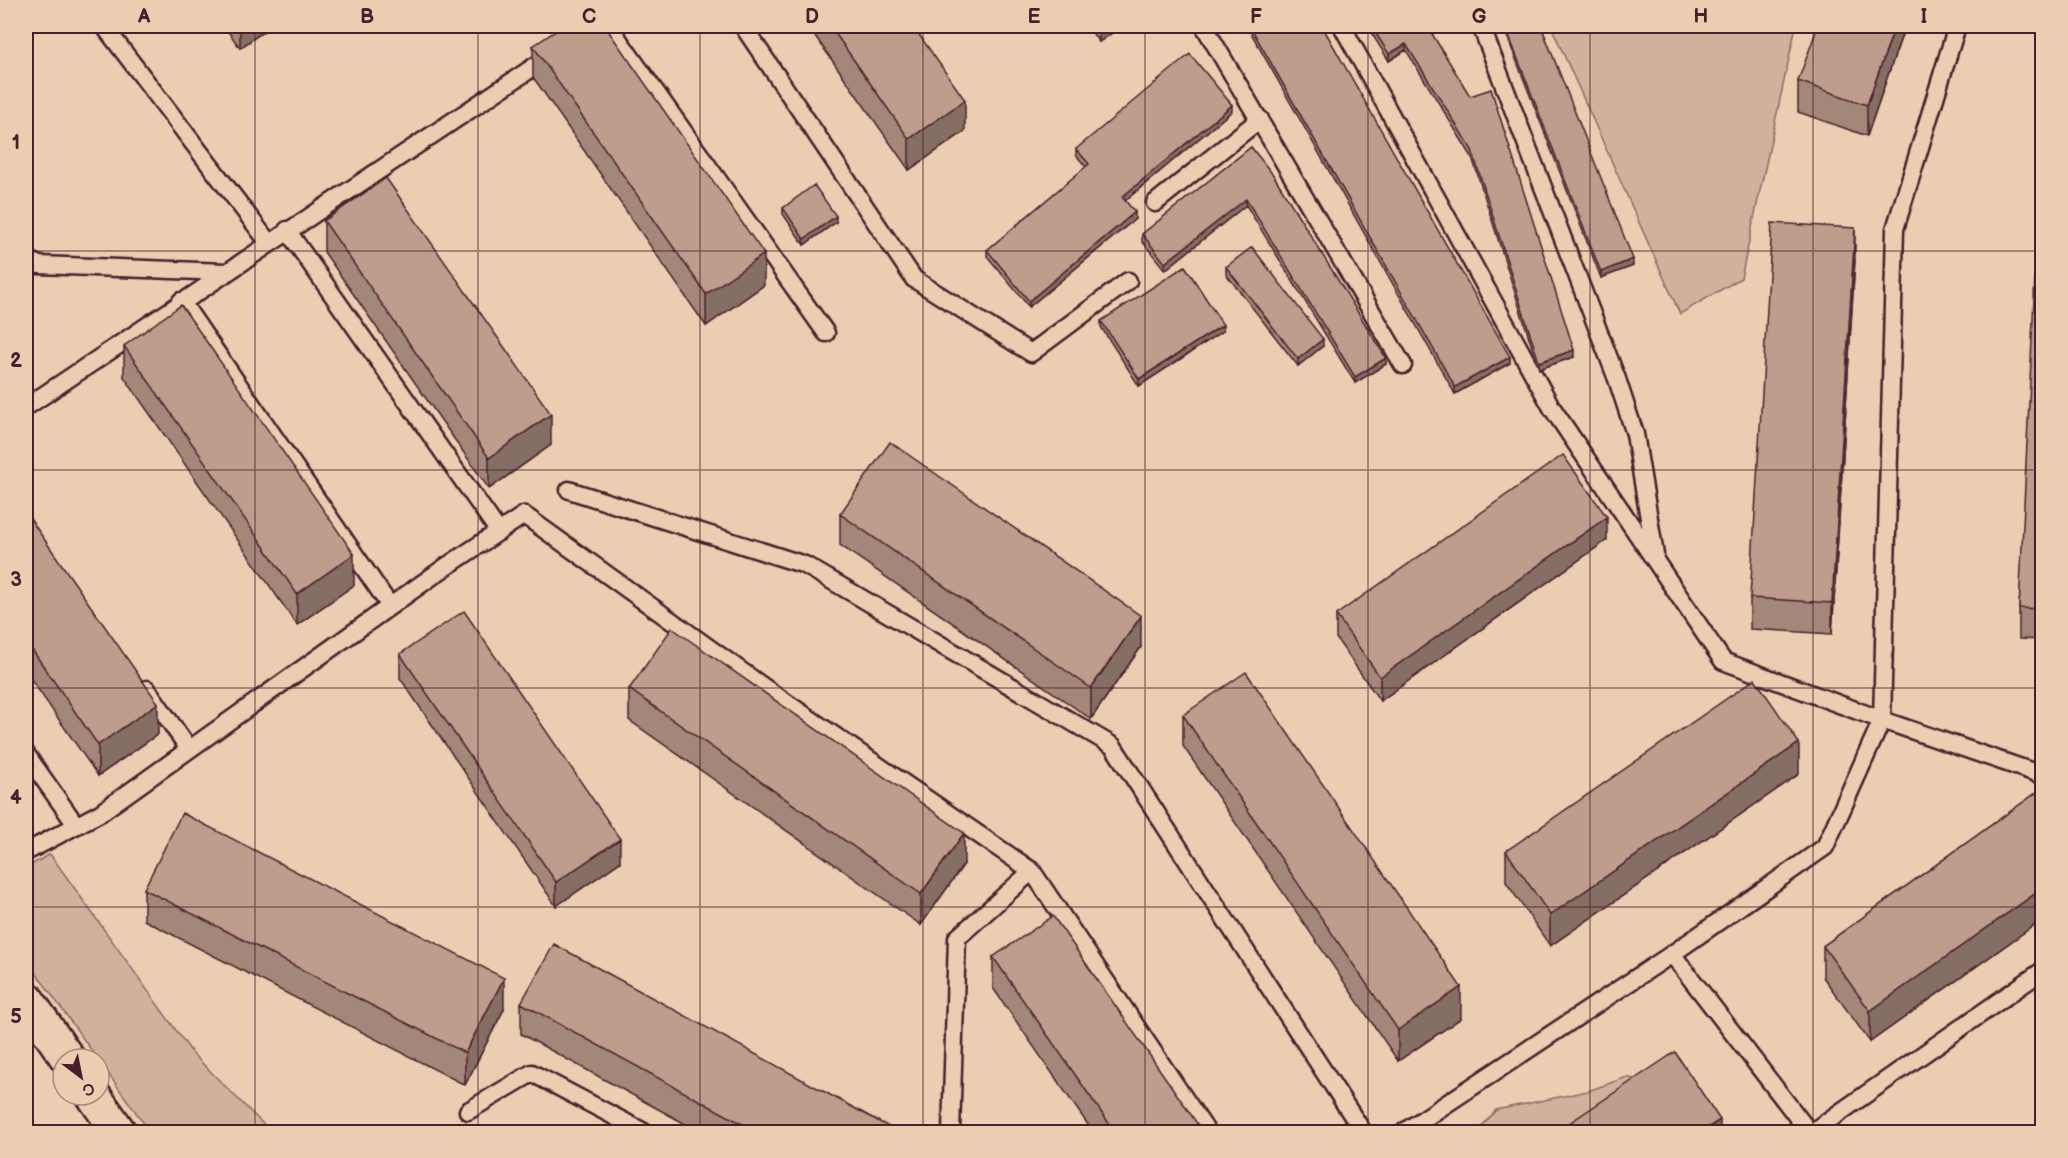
<svg xmlns="http://www.w3.org/2000/svg" width="2068" height="1158" font-family="'Balsamiq Sans',sans-serif">
<style>
.green{fill:#d0b29c;stroke:#8d6864;stroke-width:1.5}
.lines{fill:none;stroke-linecap:round;stroke-linejoin:round}
.service-casing{stroke:#4a1f2b;stroke-width:21}
.tertiary-casing{stroke:#4a1f2b;stroke-width:38}
.service{stroke:#ebceb2;stroke-width:16}
.tertiary{stroke:#ebceb2;stroke-width:33}
.wall{fill:#a38779;stroke:#4a1f2b;stroke-width:1.5}
.shaded-wall{fill:#856e63;stroke:#4a1f2b;stroke-width:1.5}
.building{fill:#be9d8d;stroke:#4a1f2b;stroke-width:1.5}
.grid{fill:none;stroke:#4a1f2b;stroke-width:1.5;stroke-opacity:0.55}
.neatline{fill:none;stroke:#4a1f2b;stroke-width:2}
.grid-label{font-size:20px;text-anchor:middle;font-weight:bold;fill:#4a1f2b}
</style>
<rect width="100%" height="100%" fill="#ebceb2"/>
<filter id="ink" filterUnits="userSpaceOnUse"><feTurbulence type="fractalNoise" baseFrequency=".0167" numOctaves="2"/><feDisplacementMap in="SourceGraphic" scale="12" xChannelSelector="R" yChannelSelector="G"/><feConvolveMatrix kernelMatrix="1 2 1 2 8 2 1 2 1" color-interpolation-filters="sRGB"/></filter>
<g filter="url(#ink)">
<path class="green" d="M 1551,26 L 1796,26 L 1741,278 L 1680,314 Z
M 50,854 L 193,1054 L 271,1132 L 150,1132 L 26,959 L 26,868 Z
M 1627,1077 L 1657,1087 L 1590,1132 L 1477,1132 L 1496,1110 L 1588,1091 Z"/>
<g class="lines">
<defs>
<path id="service" d="M 104,26 L 269,243
M 609,26 L 826,333
M 743,26 L 914,279 L 1031,353 L 1128,281
M 1204,26 L 1403,365
M 1342,26 L 1552,408 L 1723,661 L 1882,720 L 2042,775
M 1481,26 L 1617,379 L 1635,434 L 1655,555
M 1155,203 L 1260,119
M 287,230 L 499,532
M 26,259 L 39,265 L 226,272
M 181,301 L 390,606
M 26,407 L 553,54
M 569,490 L 805,565 L 1113,746 L 1363,1132
M 147,689 L 189,749
M 26,754 L 76,825
M 26,852 L 100,813 L 441,570 L 524,515 L 765,688 L 1032,871 L 1207,1132
M 468,1111 L 532,1073 L 644,1132
M 951,1132 L 957,938 L 1032,871
M 1404,1132 L 1672,954
M 1809,1132 L 1672,954 L 1825,847 L 1882,720 L 1895,229 L 1957,26
M 1812,1132 L 2042,971"/>
<path id="tertiary" d="M 26,998 L 68,1059
M 93,1095 L 119,1132"/>
</defs>
<use href="#service" class="service-casing"/>
<use href="#tertiary" class="tertiary-casing"/>
<use href="#service" class="service"/>
<use href="#tertiary" class="tertiary"/>
</g>
<path class="wall" d="M 224,26 L 271,26 L 240,48 Z
M 808,26 L 913,26 L 965,131 L 909,170 Z
M 1087,26 L 1122,26 L 1099,42 Z
M 1247,26 L 1322,26 L 1510,363 L 1455,394 Z
M 1367,26 L 1445,26 L 1432,34 L 1574,357 L 1539,369 L 1472,157 L 1406,50 L 1389,61 Z
M 1503,26 L 1541,26 L 1633,266 L 1601,278 Z
M 1905,26 L 1867,136 L 1798,112 L 1798,81 Z
M 533,46 L 764,285 L 706,326 L 533,77 Z
M 1232,111 L 1125,201 L 1135,219 L 1029,307 L 987,256 L 987,250 L 1086,167 L 1076,155 L 1076,149 Z
M 1251,147 L 1386,364 L 1355,383 L 1246,205 L 1165,270 L 1142,241 L 1142,234 Z
M 783,208 L 836,222 L 804,245 L 783,214 Z
M 324,221 L 551,445 L 489,489 L 324,252 Z
M 2043,257 L 2043,640 L 2019,639 L 2019,608 Z
M 1855,259 L 1832,634 L 1750,629 L 1750,598 Z
M 1226,267 L 1323,346 L 1298,366 L 1226,274 Z
M 1101,321 L 1223,331 L 1139,386 L 1101,327 Z
M 124,346 L 354,585 L 297,625 L 124,377 Z
M 26,513 L 158,734 L 98,776 L 26,672 Z
M 840,514 L 1141,647 L 1091,719 L 840,545 Z
M 1607,540 L 1380,701 L 1336,638 L 1336,615 Z
M 400,654 L 620,862 L 556,906 L 400,678 Z
M 629,689 L 964,864 L 921,925 L 629,720 Z
M 1183,715 L 1461,1018 L 1398,1061 L 1183,746 Z
M 1799,774 L 1550,946 L 1506,882 L 1506,851 Z
M 2043,788 L 2043,919 L 1870,1042 L 1823,977 L 1823,946 Z
M 144,889 L 504,1009 L 465,1085 L 144,920 Z
M 993,957 L 1203,1132 L 1093,1132 L 993,988 Z
M 521,1003 L 898,1132 L 700,1132 L 521,1034 Z"/>
<path class="shaded-wall" d="M 245,26 L 271,26 L 240,48 L 240,29 Z
M 1099,26 L 1122,26 L 1099,42 Z
M 1435,26 L 1445,26 L 1429,36 L 1429,29 Z
M 1895,26 L 1905,26 L 1867,136 L 1867,105 Z
M 1406,44 L 1406,50 L 1389,61 L 1389,54 Z
M 965,100 L 965,131 L 909,170 L 909,139 Z
M 1232,105 L 1232,111 L 1122,203 L 1122,197 Z
M 1246,199 L 1246,205 L 1165,270 L 1165,263 Z
M 1135,212 L 1135,219 L 1029,307 L 1029,301 Z
M 836,216 L 836,222 L 804,245 L 804,239 Z
M 1855,228 L 1855,259 L 1832,634 L 1832,603 Z
M 764,254 L 764,285 L 706,326 L 706,294 Z
M 1633,259 L 1633,266 L 1601,278 L 1601,272 Z
M 1223,325 L 1223,331 L 1139,386 L 1139,379 Z
M 1323,339 L 1323,346 L 1298,366 L 1298,359 Z
M 1574,350 L 1574,357 L 1539,369 L 1539,362 Z
M 1510,357 L 1510,363 L 1455,394 L 1455,387 Z
M 1386,358 L 1386,364 L 1355,383 L 1355,377 Z
M 551,414 L 551,445 L 489,489 L 489,458 Z
M 1607,517 L 1607,540 L 1380,701 L 1380,677 Z
M 354,554 L 354,585 L 297,625 L 297,594 Z
M 1141,616 L 1141,647 L 1091,719 L 1091,688 Z
M 158,703 L 158,734 L 98,776 L 98,745 Z
M 1799,743 L 1799,774 L 1550,946 L 1550,915 Z
M 964,833 L 964,864 L 921,925 L 921,894 Z
M 620,839 L 620,862 L 556,906 L 556,882 Z
M 2043,888 L 2043,919 L 1870,1042 L 1870,1011 Z
M 504,978 L 504,1009 L 465,1085 L 465,1053 Z
M 1461,987 L 1461,1018 L 1398,1061 L 1398,1030 Z
M 1720,1120 L 1720,1132 L 1701,1132 Z"/>
<path class="building" d="M 237,26 L 245,26 L 240,29 Z
M 563,26 L 605,26 L 764,254 L 706,294 L 533,46 Z
M 830,26 L 913,26 L 965,100 L 909,139 Z
M 1250,26 L 1322,26 L 1510,357 L 1455,387 Z
M 1371,26 L 1435,26 L 1429,29 L 1470,96 L 1491,89 L 1574,350 L 1539,362 L 1472,150 L 1406,44 L 1389,54 Z
M 1505,26 L 1541,26 L 1633,259 L 1601,272 Z
M 1818,26 L 1895,26 L 1867,105 L 1798,81 Z
M 1190,54 L 1232,105 L 1122,197 L 1135,212 L 1029,301 L 987,250 L 1089,164 L 1076,149 Z
M 1251,147 L 1274,176 L 1386,358 L 1355,377 L 1246,199 L 1165,263 L 1142,234 Z
M 386,178 L 551,414 L 489,458 L 324,221 Z
M 814,185 L 836,216 L 804,239 L 783,208 Z
M 1772,223 L 1855,228 L 1832,603 L 1750,598 Z
M 1252,247 L 1323,339 L 1298,359 L 1226,267 Z
M 2036,257 L 2043,257 L 2043,609 L 2019,608 Z
M 1185,266 L 1223,325 L 1139,379 L 1101,321 Z
M 181,305 L 354,554 L 297,594 L 124,346 Z
M 890,442 L 1141,616 L 1091,688 L 840,514 Z
M 1563,455 L 1607,517 L 1380,677 L 1336,615 Z
M 26,513 L 158,703 L 98,745 L 26,641 Z
M 464,611 L 620,839 L 556,882 L 400,654 Z
M 672,628 L 964,833 L 921,894 L 629,689 Z
M 1246,672 L 1461,987 L 1398,1030 L 1183,715 Z
M 1755,679 L 1799,743 L 1550,915 L 1506,851 Z
M 2043,788 L 2043,888 L 1870,1011 L 1823,946 Z
M 182,813 L 504,978 L 465,1053 L 144,889 Z
M 1053,916 L 1203,1132 L 1115,1132 L 993,957 Z
M 554,944 L 898,1132 L 757,1132 L 521,1003 Z
M 1675,1052 L 1720,1120 L 1701,1132 L 1556,1132 Z"/>
</g>
<path class="grid" d="M 255,26 L 255,1132M 478,26 L 478,1132M 700,26 L 700,1132M 923,26 L 923,1132M 1145,26 L 1145,1132M 1368,26 L 1368,1132M 1590,26 L 1590,1132M 1813,26 L 1813,1132M 26,251 L 2042,251M 26,470 L 2042,470M 26,688 L 2042,688M 26,907 L 2042,907"/>
<rect width="2068" height="1158" fill="none" stroke="#ebceb2" stroke-width="66"/>
<g transform="translate(81 1077) rotate(148)"><circle r="28" fill="#ebceb2" stroke="#ab887c" stroke-width="1.5"/>
<path d="M0-4.5L10 22L0 15L-10 22Z" fill="#4a1f2b"/>
<text y="-9" font-size="16" font-weight="bold" text-anchor="middle" fill="#4a1f2b">С</text>
</g>
<rect x="33" y="33" width="2002" height="1092" class="neatline"/>
<g class="grid-label">
<text x="144" y="23">A</text>
<text x="367" y="23">B</text>
<text x="589" y="23">C</text>
<text x="812" y="23">D</text>
<text x="1034" y="23">E</text>
<text x="1256" y="23">F</text>
<text x="1479" y="23">G</text>
<text x="1701" y="23">H</text>
<text x="1924" y="23">I</text>
<text x="16" y="149">1</text>
<text x="16" y="367">2</text>
<text x="16" y="586">3</text>
<text x="16" y="804">4</text>
<text x="16" y="1023">5</text>
</g>
</svg>
